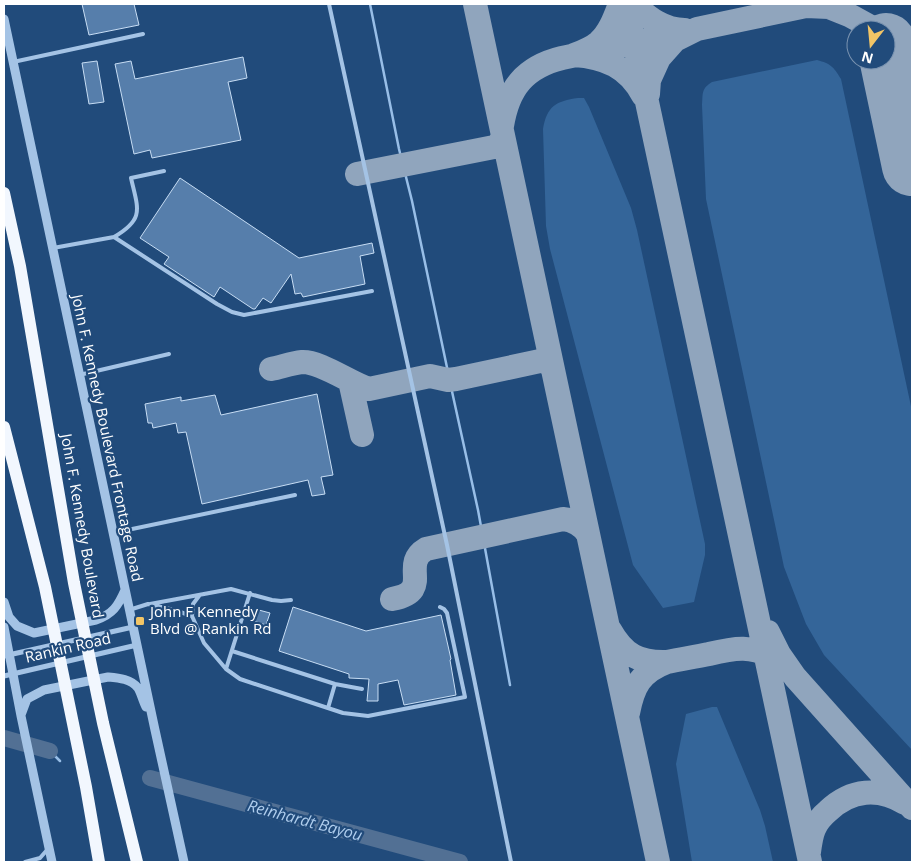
<svg xmlns="http://www.w3.org/2000/svg" width="916" height="866" font-family="'Open Sans',sans-serif">
<style>
.green{fill:#346599}
.lines{fill:none;stroke-linecap:round;stroke-linejoin:round}
.stream{stroke:#98bee7;stroke-width:2.5}
.river{stroke:#527094;stroke-width:16}
.taxiway{stroke:#90a5bd;stroke-width:24}
.runway{stroke:#90a5bd;stroke-width:60}
.building{fill:#567eab;stroke:#c7ddf4}
.service{stroke:#a4c3e5;stroke-width:4}
.minor{stroke:#a4c3e5;stroke-width:5}
.tertiary{stroke:#a4c3e5;stroke-width:9}
.trunk{stroke:#f2f7fe;stroke-width:12}
.poi-dot{fill:#f2c566;stroke:#214b7b;stroke-width:2}
.labels{text-anchor:middle;stroke-width:4.5;stroke-linejoin:round;paint-order:stroke}
.street-label{font-size:15px;fill:#fff;stroke:#214b7b}
.poi-label{font-size:15px;fill:#fff;stroke:#214b7b;text-anchor:start}
.water-label{font-size:16px;font-style:italic;fill:#afcded;stroke:#214b7b}
</style>
<rect width="100%" height="100%" fill="#214b7b"/>
<path class="green" d="M 817,60 C 831,64 833,66 841,79 L 912,411 L 912,750 L 824,655 L 806,624 L 784,567 L 706,199 L 702,105 C 703,93 701,89 712,82 Z
M 578,98 L 584,98 L 589,107 L 631,208 L 637,230 L 705,544 L 705,555 L 694,602 L 663,608 L 633,565 L 550,249 L 546,226 L 543,129 C 547,106 556,101 578,98 Z
M 712,707 L 717,707 L 760,810 L 765,826 L 773,862 L 692,862 L 676,764 L 686,714 Z"/>
<g class="lines">
<path class="stream" d="M 370,4 L 399,149 L 412,201 L 453,396 L 478,510 L 510,685
M 50,751 L 60,761"/>
<path class="river" d="M 4,738 L 50,751
M 150,778 L 460,862"/>
<path class="taxiway" d="M 475,4 L 658,862
M 620,4 C 615,17 610,32 599,42 C 592,48 582,52 574,55 C 605,57 628,67 643,95
M 626,4 L 810,862
M 634,4 C 648,18 664,30 685,30
M 648,94 L 649,80 L 659,58 L 675,40 L 697,29 L 806,6 L 829,7 L 849,15 L 869,26 L 872,30
M 502,126 C 508,88 525,67 562,58 L 685,32
M 357,174 L 494,147 C 499,145 501,141 503,136
M 271,369 C 281,367 292,363 302,362 C 320,361 350,383 369,389 L 430,376 L 448,380 L 456,379 L 540,361 C 546,361 549,363 552,368
M 350,381 L 362,435
M 392,599 C 435,591 399,565 426,549 L 563,519 C 574,520 582,525 588,534
M 610,630 C 624,655 639,663 667,662
M 768,632 L 779,654 L 795,677 L 912,808
M 628,713 C 633,687 640,672 667,662 C 681,659 695,657 709,654 C 734,648 753,644 776,660
M 809,852 C 810,844 811,836 814,829 C 817,822 822,816 828,811 C 851,789 879,787 905,803"/>
<path class="runway" d="M 886,43 L 912,166"/>
</g>
<path class="building" d="M 82,4 L 134,4 L 139,25 L 89,35 Z
M 243,57 L 247,78 L 228,82 L 241,140 L 152,158 L 150,150 L 134,154 L 115,64 L 131,61 L 135,79 Z
M 97,61 L 104,102 L 89,104 L 82,63 Z
M 180,178 L 299,258 L 372,243 L 374,253 L 360,256 L 365,284 L 303,297 L 301,293 L 295,294 L 291,274 L 271,303 L 263,298 L 255,309 L 253,309 L 220,287 L 214,297 L 164,264 L 169,257 L 140,238 Z
M 317,394 L 333,475 L 321,477 L 325,494 L 312,496 L 308,480 L 202,504 L 186,432 L 178,433 L 176,423 L 153,428 L 152,423 L 148,423 L 145,404 L 181,397 L 181,401 L 215,395 L 221,415 Z
M 293,607 L 366,631 L 441,615 L 451,659 L 450,660 L 456,695 L 404,705 L 398,680 L 378,684 L 378,701 L 367,701 L 369,679 L 349,678 L 349,674 L 279,651 Z
M 255,609 L 270,613 L 266,625 L 251,620 Z"/>
<g class="lines">
<path class="service" d="M 329,4 L 447,545 L 511,862
M 13,62 L 143,34
M 114,237 C 145,219 138,209 131,178 L 164,171
M 53,248 L 114,237 L 217,304 L 232,312 L 244,315 L 372,291
M 79,375 L 169,354
M 113,533 L 295,495
M 150,604 L 231,589 L 272,600 L 281,601 L 291,600
M 129,610 L 148,604 L 174,610 L 192,616 L 204,643 L 226,669 L 240,679 L 343,713 L 368,716 L 465,697 L 447,613 L 444,609 L 440,607
M 192,616 L 193,604 L 199,596
M 232,651 L 335,684 L 362,689
M 226,669 L 250,593
M 328,708 L 335,684
M 25,862 L 40,858 L 47,850"/>
<path class="minor" d="M 4,656 L 133,627
M 4,676 L 137,645"/>
<path class="tertiary" d="M 4,19 L 155,730 L 184,862
M 4,602 L 9,617 L 17,626 L 34,633 L 96,620 C 113,614 118,606 125,590
M 4,627 L 21,716 L 52,862
M 21,715 L 27,699 L 44,690 L 108,677 C 119,678 131,679 138,688 C 141,693 143,701 146,707"/>
<path class="trunk" d="M 4,193 L 20,266 L 74,583 L 103,723 L 137,862
M 4,427 L 45,587 L 86,787 L 99,862"/>
</g>
<rect class="poi-dot" x="135" y="616" width="10" height="10" rx="2.5"/>
<g class="labels">
<g class="street-label">
<text transform="translate(107 438) rotate(78)" y="5">John F. Kennedy Boulevard Frontage Road</text>
<text transform="translate(82 526) rotate(80)" y="5">John F. Kennedy Boulevard</text>
<text transform="translate(68 648) rotate(-13)" y="5">Rankin Road</text>
</g>
<g class="poi-label">
<text x="150" y="617">John F Kennedy<tspan x="150" dy="17">Blvd @ Rankin Rd</tspan></text>
</g>
<g class="water-label">
<text transform="translate(305 820) rotate(15)" y="6">Reinhardt Bayou</text>
</g>
</g>
<rect width="916" height="866" fill="none" stroke="#ffffff" stroke-width="10"/>
<g transform="translate(871 45) rotate(196)"><circle r="24" fill="#214b7b" stroke="#7a93b0"/>
<path d="M0-4L9 19L0 12L-9 19Z" fill="#f2c566"/>
<text y="-8" font-size="14" font-weight="bold" text-anchor="middle" fill="#ffffff">N</text>
</g>
</svg>
